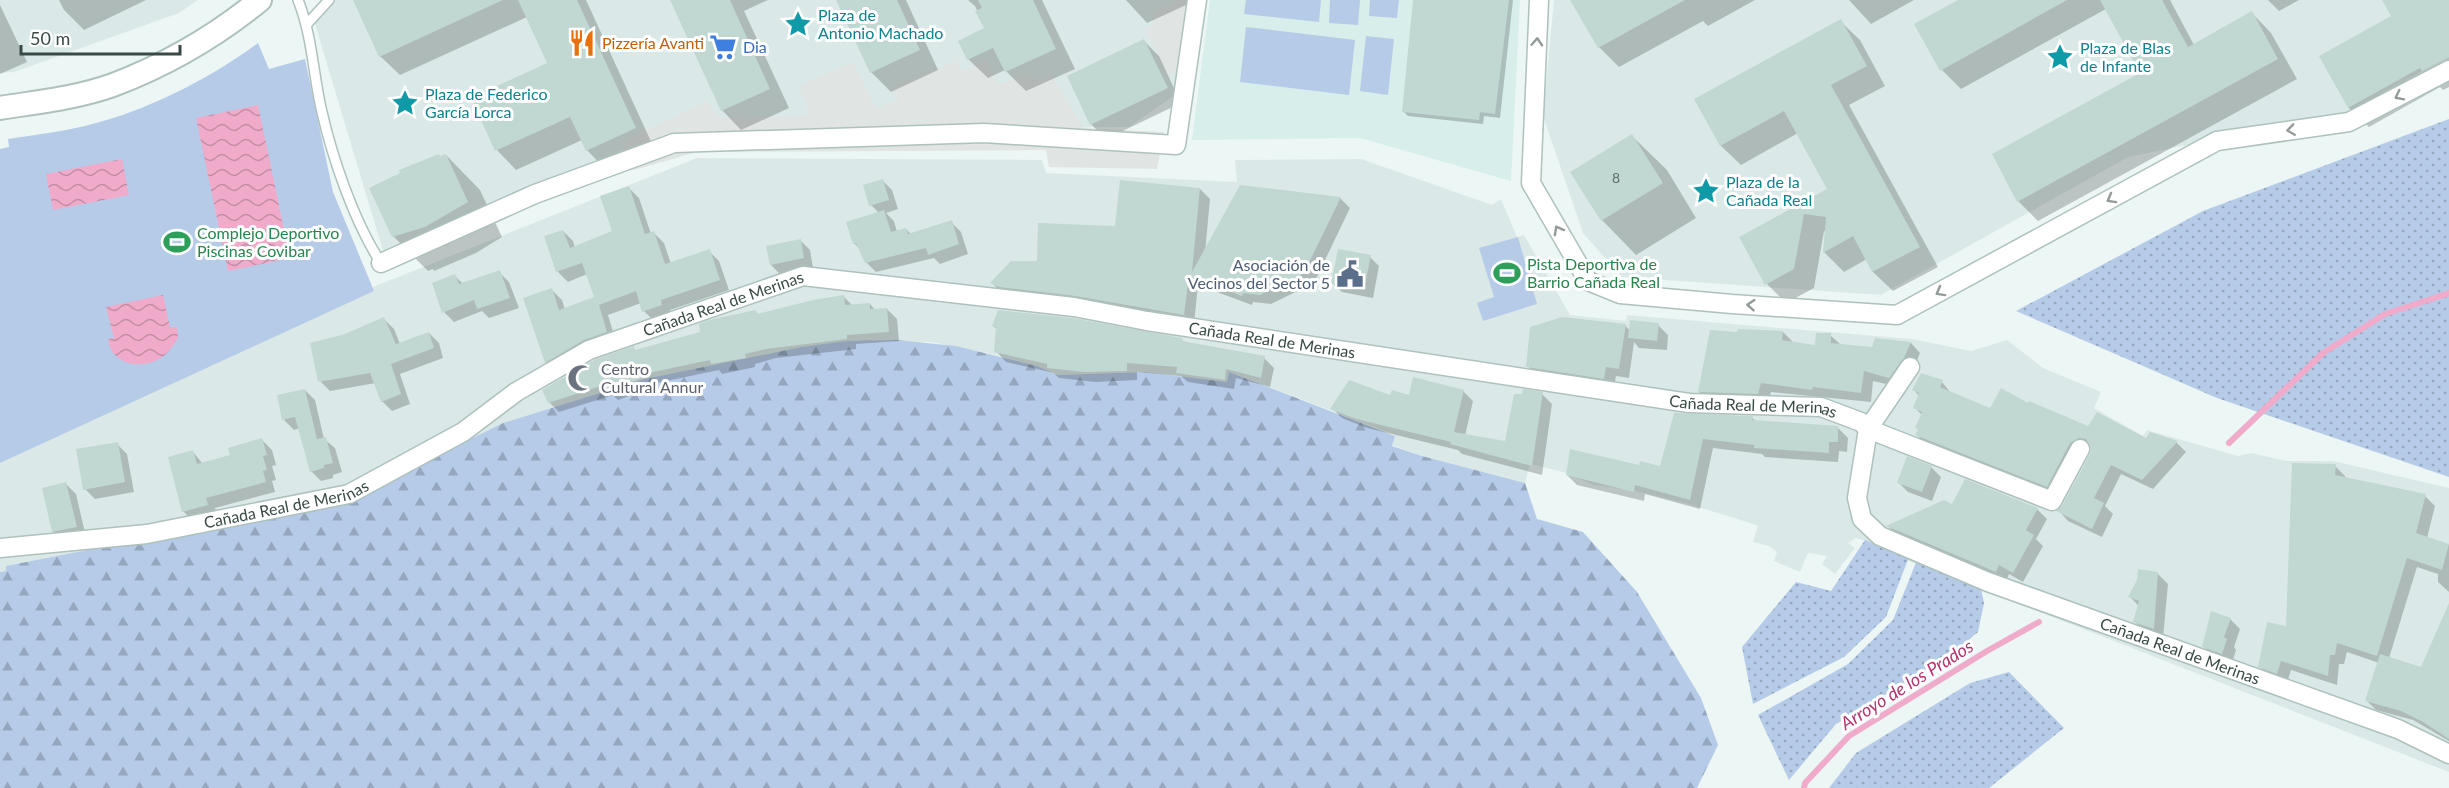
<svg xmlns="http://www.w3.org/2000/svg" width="2449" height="788" font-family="Lato,sans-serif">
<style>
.residential{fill:#dae9e7}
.education{fill:#d7eeeb}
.grass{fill:url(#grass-dots)}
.forest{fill:url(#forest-firs)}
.pitch{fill:#b6cbe8}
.parking{fill:#e0e5e3}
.water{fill:url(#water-waves)}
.shadow{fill:#0003}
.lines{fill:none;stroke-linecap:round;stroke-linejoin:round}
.stream{stroke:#f0abca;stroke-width:6}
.building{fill:#c1d7d2}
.service-casing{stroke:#aec1bd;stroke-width:12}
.minor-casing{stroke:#aec1bd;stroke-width:21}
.tertiary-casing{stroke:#aec1bd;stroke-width:26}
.service{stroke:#fff;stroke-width:9}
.minor{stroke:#fff;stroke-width:18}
.tertiary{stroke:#fff;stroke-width:22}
.oneway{stroke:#929b99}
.labels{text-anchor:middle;stroke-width:6;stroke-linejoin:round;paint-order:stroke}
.number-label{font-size:14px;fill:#5b6d69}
.culture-label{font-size:16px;fill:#0d838f;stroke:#fff;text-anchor:start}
.food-label{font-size:16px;fill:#c56008;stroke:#fff;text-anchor:start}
.shop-label{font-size:16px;fill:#366cbe;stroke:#fff;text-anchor:start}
.leisure-label{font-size:16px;fill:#27864d;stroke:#fff;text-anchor:start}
.service-label{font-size:16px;fill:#4e5e75;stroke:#fff;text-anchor:end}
.street-label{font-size:16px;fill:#394a46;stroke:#fff}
.worship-label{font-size:16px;fill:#5b616d;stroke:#fff;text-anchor:start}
.water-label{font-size:18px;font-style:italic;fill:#b6336d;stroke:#fff}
</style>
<defs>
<pattern id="grass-dots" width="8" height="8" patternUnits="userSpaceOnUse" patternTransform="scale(1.5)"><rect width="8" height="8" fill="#b6cbe8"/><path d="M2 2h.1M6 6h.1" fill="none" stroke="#95a7be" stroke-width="1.8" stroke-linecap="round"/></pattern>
<pattern id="forest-firs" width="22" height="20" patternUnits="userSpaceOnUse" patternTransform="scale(1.5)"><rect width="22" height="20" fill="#b6cbe8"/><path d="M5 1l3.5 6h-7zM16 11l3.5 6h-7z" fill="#95a7be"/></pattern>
<pattern id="water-waves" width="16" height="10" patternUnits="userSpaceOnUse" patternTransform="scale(1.5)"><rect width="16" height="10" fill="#f0abca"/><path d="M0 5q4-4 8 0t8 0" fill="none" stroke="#c38da6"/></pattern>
</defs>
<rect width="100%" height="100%" fill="#ecf6f4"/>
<path class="residential" d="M 0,0 L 198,0 L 179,13 L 14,72 L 0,73 Z
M 335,0 L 1178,0 L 1178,93 L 1129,127 L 668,132 L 533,186 L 383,251 L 315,24 Z
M 1554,0 L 2449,0 L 2449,56 L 2349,112 L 2128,157 L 1881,295 L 1622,277 L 1583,233 L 1543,116 Z
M 697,158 L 1042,160 L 1046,173 L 1237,182 L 1235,160 L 1361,159 L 1492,205 L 1501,199 L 1517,237 L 1524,235 L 1570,315 L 1626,321 L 1627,315 L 1912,339 L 1971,351 L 2007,340 L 2043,368 L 2101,392 L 2094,408 L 2143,436 L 2147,430 L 2238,456 L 2251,453 L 2287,461 L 2333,461 L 2449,488 L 2449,772 L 1886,552 L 1863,540 L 1856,538 L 1848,543 L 1855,548 L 1835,574 L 1822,564 L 1827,556 L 1808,553 L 1800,572 L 1774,561 L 1777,552 L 1769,546 L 1753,542 L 1758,526 L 1744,521 L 1685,503 L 1631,490 L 1594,485 L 1563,472 L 1530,464 L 1525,483 L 1422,456 L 1392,445 L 1395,435 L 1230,372 L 1227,382 L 1145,372 L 1058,375 L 1037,366 L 987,353 L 931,342 L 847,341 L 645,379 L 503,423 L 351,498 L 7,566 L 7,571 L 0,572 L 0,459 L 378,285 Z"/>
<path class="education" d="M 1210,0 L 1520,0 L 1511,181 L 1360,138 L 1192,140 Z"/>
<path class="grass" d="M 2449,119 L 2449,477 L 2217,398 L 2016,311 L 2203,211 Z
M 1865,540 L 1909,557 L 1886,617 L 1844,657 L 1753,704 L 1742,647 L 1796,582 L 1831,591 Z
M 1917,560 L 1981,589 L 1984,603 L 1978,632 L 1946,659 L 1836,724 L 1789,780 L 1758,715 L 1848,664 L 1893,620 Z
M 2009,672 L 2064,728 L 1989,788 L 1829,788 L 1856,753 L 1970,683 Z"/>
<path class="forest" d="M 897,340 L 956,346 L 1037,366 L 1058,375 L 1145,372 L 1227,382 L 1229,372 L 1395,436 L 1392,446 L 1422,456 L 1525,483 L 1537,519 L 1583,532 L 1637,592 L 1701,698 L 1718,745 L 1697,788 L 0,788 L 0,572 L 6,571 L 6,566 L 351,498 L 503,423 L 645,379 L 802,347 L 847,341 Z"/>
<path class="pitch" d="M 1246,0 L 1321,0 L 1319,22 L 1244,14 Z
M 1330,0 L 1360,0 L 1358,25 L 1329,23 Z
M 1370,0 L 1399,0 L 1397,18 L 1369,16 Z
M 1246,27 L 1355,40 L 1349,95 L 1240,82 Z
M 1366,36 L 1394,39 L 1388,95 L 1360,91 Z
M 258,43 L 269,69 L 305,59 L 333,192 L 374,291 L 0,463 L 0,149 L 9,147 L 8,139 C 33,135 60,132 85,126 C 146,111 208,80 258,43 Z
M 1518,237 L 1537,304 L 1483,321 L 1477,303 L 1494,297 L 1479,248 Z"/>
<path class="parking" d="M 1177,0 L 1194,0 L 1182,68 L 1167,76 L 1145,28 L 1156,22 L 1152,13 Z
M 986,60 L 998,85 L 1028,73 L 1034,80 L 1051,74 L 1083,128 L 1164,132 L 1157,169 L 1049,167 L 1046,150 L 697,152 L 634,170 L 621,142 L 707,101 L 719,118 L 810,115 L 798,86 L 853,62 L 876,109 L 898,99 L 893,87 L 956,61 L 962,71 Z"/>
<path class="water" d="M 258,105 L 290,258 L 228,271 L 196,118 Z
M 122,159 L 129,195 L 53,210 L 46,174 Z
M 163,295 L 170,327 L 177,327 L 178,338 C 173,346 168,354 159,359 C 139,370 111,364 108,339 L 114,338 L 106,307 Z"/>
<path class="shadow" d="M 59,0 L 146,0 L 84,30 L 64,10 Z
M 365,0 L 586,0 L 654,148 L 606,170 L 587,150 L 582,140 L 516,170 L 497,150 L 549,64 L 527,17 L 400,75 L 380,56 Z
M 671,0 L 768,0 L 744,11 L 789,108 L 741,130 L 722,110 Z
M 838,0 L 906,0 L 938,70 L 891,92 L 871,72 Z
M 968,0 L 1042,0 L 1075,69 L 1026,91 L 1005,70 L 988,78 L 968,59 L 986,29 L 975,6 Z
M 1126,0 L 1197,0 L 1147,23 Z
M 1415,0 L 1513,0 L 1500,118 L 1484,116 L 1483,124 L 1408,116 L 1403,111 Z
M 1576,0 L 1755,0 L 1708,26 L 1703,21 L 1619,67 L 1599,47 Z
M 1849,0 L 1914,0 L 1871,24 Z
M 1962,0 L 2170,0 L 2194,45 L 2252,13 L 2271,33 L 2297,79 L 2038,221 L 2018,201 L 2142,74 L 2106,9 L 1961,89 L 1942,70 Z
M 2268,0 L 2299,0 L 2279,11 Z
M 2384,0 L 2449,0 L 2449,87 L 2443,90 L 2440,87 L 2369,127 L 2349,108 L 2321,56 L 2393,16 Z
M 0,5 L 27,62 L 0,74 Z
M 1840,21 L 1860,40 L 1885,86 L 1849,105 L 1938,267 L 1893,291 L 1873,272 L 1867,259 L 1844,272 L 1824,252 L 1826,232 L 1824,231 L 1814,288 L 1786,303 L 1767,284 L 1741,238 L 1829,189 L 1798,133 L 1741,165 L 1721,146 L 1696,100 Z
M 1144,41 L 1159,56 L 1181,103 L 1106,139 L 1091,124 Z
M 1632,136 L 1667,170 L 1696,218 L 1636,255 L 1602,220 Z
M 446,155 L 480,190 L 502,237 L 476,253 L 434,271 L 433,269 L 428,271 L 393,236 L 440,158 Z
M 882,180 L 892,190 L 898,209 L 886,213 L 894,221 L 897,232 L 906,229 L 912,235 L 951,222 L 961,232 L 968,254 L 940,264 L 934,258 L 876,272 L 866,262 L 861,250 L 854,243 L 879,213 L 871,205 Z
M 629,188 L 639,198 L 651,234 L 654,233 L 664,243 L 671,264 L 709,251 L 719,261 L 729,290 L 670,310 L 671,315 L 654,321 L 644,311 L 641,303 L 608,315 L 616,342 L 556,372 L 546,362 L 552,290 L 562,300 L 565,310 L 596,298 L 587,274 L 568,282 L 558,272 L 546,237 L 563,231 L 573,241 L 575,248 L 614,232 Z
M 1200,189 L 1210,199 L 1205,253 L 1340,198 L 1350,208 L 1314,283 L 1271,304 L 1253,302 L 1252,305 L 1198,285 L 1194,324 L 1002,293 L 992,283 Z
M 800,240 L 810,250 L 813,268 L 781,275 L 771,265 Z
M 1370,257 L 1379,266 L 1373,298 L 1342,292 L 1333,283 Z
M 499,272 L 509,282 L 519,308 L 489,318 L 482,311 L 454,322 L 444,312 L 455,276 L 463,284 Z
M 844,297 L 853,306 L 870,304 L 875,310 L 887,309 L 897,319 L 899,341 L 856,344 L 856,349 L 776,358 L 755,364 L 755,367 L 722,374 L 719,370 L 652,384 L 654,387 L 618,400 L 613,395 L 559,412 L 549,402 L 633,348 L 636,351 L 702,333 L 755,311 L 759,315 Z
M 384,319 L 394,329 L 400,344 L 429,333 L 439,343 L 443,358 L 400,374 L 410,404 L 392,411 L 382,401 L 376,383 L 330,391 L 320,381 L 345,335 Z
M 1625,325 L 1630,331 L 1658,325 L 1668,335 L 1667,350 L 1639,348 L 1634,342 L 1629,378 L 1616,376 L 1614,388 L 1538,377 L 1528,366 Z
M 993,326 L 1181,339 L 1185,343 L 1264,358 L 1274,368 L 1270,387 L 1236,378 L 1234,389 L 1188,382 L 1181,376 L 1137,372 L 1137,380 L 1095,382 L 1059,378 L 1054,373 L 1006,362 L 996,351 L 998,330 Z
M 1783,332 L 1793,342 L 1816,347 L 1830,335 L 1841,345 L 1873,348 L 1876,339 L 1911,343 L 1920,353 L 1914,368 L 1899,387 L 1873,381 L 1871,402 L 1771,392 L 1768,403 L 1709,401 L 1699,392 Z
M 1942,382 L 1951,393 L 1990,409 L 2028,405 L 2089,428 L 2147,440 L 2151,434 L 2177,443 L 2186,452 L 2153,489 L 2121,474 L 2105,506 L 2113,514 L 2102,537 L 2068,521 L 2059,511 L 2063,507 L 2091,455 L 2093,448 L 2090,447 L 2080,453 L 2057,496 L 1927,445 L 1917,435 L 1922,415 L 1915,408 L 1919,396 L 1914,390 Z
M 305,390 L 315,400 L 324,439 L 335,448 L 342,472 L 333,475 L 333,478 L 321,481 L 311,471 L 300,428 L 294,430 L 284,420 Z
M 1463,391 L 1473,401 L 1465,436 L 1506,443 L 1542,394 L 1552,404 L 1542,475 L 1462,454 L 1458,450 L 1367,428 L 1342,418 L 1332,408 L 1391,397 Z
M 1675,415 L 1752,418 L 1757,422 L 1838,428 L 1848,438 L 1847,452 L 1839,451 L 1838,462 L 1765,457 L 1762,454 L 1713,448 L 1700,509 L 1645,494 L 1644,501 L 1577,485 L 1567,475 L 1640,466 L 1661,468 Z
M 262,440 L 272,450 L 276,465 L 272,466 L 276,480 L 272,481 L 275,492 L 215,508 L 217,515 L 193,521 L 183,511 L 193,452 L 203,464 L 232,457 Z
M 117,444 L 127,454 L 134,492 L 95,499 L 85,489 Z
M 2335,466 L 2345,476 L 2345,479 L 2425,496 L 2435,506 L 2427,538 L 2449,545 L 2449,592 L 2438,582 L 2438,574 L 2417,567 L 2389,658 L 2421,669 L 2449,648 L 2449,741 L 2413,720 L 2376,710 L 2366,700 L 2379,663 L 2347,652 L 2344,664 L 2339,664 L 2337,685 L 2291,670 L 2287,683 L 2270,677 L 2260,667 L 2287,628 Z
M 1931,467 L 1941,477 L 1932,501 L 1908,492 L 1898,482 Z
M 66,484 L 76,494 L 86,537 L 63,541 L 53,531 Z
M 1953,506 L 2037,509 L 2047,519 L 2036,539 L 2043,546 L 2023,582 L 2009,574 L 2006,581 L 1898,536 L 1888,526 Z
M 2158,574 L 2168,584 L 2163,638 L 2145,632 L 2135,622 L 2139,606 L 2130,597 Z
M 2230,619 L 2240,629 L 2234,647 L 2236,650 L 2232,663 L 2214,656 L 2203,646 Z"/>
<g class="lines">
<path class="stream" d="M 2229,443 L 2323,353 L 2385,314 L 2449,293
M 1804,788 L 1805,783 L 1849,736 L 1987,651 L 2039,622"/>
</g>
<path class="building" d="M 353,0 L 503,0 L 379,57 Z
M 518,0 L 577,0 L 636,128 L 586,151 L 570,117 L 495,151 L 471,98 L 547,63 Z
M 670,0 L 730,0 L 770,89 L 721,111 Z
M 836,0 L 897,0 L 920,50 L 870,73 Z
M 978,0 L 1033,0 L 1056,49 L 1005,72 L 993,48 L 967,60 L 958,41 L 984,28 L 975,11 L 982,8 Z
M 1413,0 L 1509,0 L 1495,114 L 1480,112 L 1479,120 L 1402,112 Z
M 1570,0 L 1685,0 L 1598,48 Z
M 1958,0 L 2067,0 L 1940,71 L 1914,24 Z
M 2100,0 L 2162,0 L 2188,47 L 2252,11 L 2278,59 L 2017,202 L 1992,154 L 2140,73 Z
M 2382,0 L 2449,0 L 2449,57 L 2422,71 L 2420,68 L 2348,108 L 2319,56 L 2391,16 Z
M 1841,19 L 1867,66 L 1831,85 L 1920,247 L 1872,272 L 1853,236 L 1823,253 L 1826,217 L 1804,214 L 1794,269 L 1765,285 L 1739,237 L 1827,189 L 1784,111 L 1720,146 L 1694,99 Z
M 1144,39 L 1168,88 L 1090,125 L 1067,76 Z
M 1632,134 L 1663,183 L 1601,221 L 1570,172 Z
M 439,154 L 440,156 L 446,154 L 468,202 L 425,227 L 392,237 L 369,188 L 400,173 L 399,170 Z
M 883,179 L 889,200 L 869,206 L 863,185 Z
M 1120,180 L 1200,188 L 1192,272 L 1240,185 L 1341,197 L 1304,273 L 1260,295 L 1243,293 L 1242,296 L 1189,276 L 1184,315 L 1075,296 L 999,287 L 990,283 L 1011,261 L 1037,261 L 1038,223 L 1115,226 Z
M 629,186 L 645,234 L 654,231 L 665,264 L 710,249 L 720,280 L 661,300 L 662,305 L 642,312 L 636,291 L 599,305 L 607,332 L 584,340 L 545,363 L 523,298 L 552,288 L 559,310 L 594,297 L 582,263 L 556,272 L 544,236 L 563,230 L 570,248 L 612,231 L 600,196 Z
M 884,210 L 891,232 L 906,228 L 908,234 L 952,220 L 959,244 L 928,255 L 926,248 L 865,263 L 856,243 L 853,244 L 846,222 Z
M 801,239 L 804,258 L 770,265 L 766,246 Z
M 1338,249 L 1371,255 L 1364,290 L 1331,284 Z
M 500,270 L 510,298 L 477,309 L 474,300 L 442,313 L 432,283 L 455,274 L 459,284 Z
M 844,295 L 845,305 L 870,303 L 870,309 L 887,308 L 889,332 L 847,335 L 847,339 L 766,349 L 745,354 L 746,358 L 711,364 L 710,360 L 644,374 L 645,377 L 606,391 L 604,385 L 548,403 L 542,390 L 594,360 L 634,346 L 635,350 L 700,332 L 699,324 L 709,320 L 756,310 L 757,314 L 813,300 Z
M 998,310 L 1072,318 L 1182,338 L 1182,341 L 1265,356 L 1261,378 L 1226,369 L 1225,380 L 1176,373 L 1177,367 L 1127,363 L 1127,371 L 1084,372 L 1047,368 L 1047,364 L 994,352 L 996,327 L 992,326 Z
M 384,317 L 396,344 L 429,332 L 434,348 L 391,364 L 401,394 L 381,402 L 370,373 L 318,382 L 310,343 L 345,334 Z
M 1562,317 L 1626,324 L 1619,369 L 1606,367 L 1604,379 L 1526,367 L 1530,327 Z
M 1630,320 L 1659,323 L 1657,341 L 1628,338 Z
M 1738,329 L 1783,331 L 1782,340 L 1815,345 L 1816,333 L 1831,333 L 1831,343 L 1872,347 L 1875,338 L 1911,342 L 1904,358 L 1889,378 L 1864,371 L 1861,393 L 1813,387 L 1812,390 L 1761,383 L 1758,394 L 1698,392 L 1710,330 L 1737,332 Z
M 1921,373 L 1943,380 L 1940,387 L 1990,408 L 2001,388 L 2028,403 L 2029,401 L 2088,426 L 2097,412 L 2146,438 L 2150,432 L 2178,441 L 2142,480 L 2111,465 L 2094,498 L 2104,503 L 2092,529 L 2056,511 L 2062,506 L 2090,454 L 2091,448 L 2086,439 L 2079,438 L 2070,443 L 2047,487 L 1915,435 L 1918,429 L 1915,428 L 1922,412 L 1913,408 L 1919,393 L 1912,390 Z
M 1413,377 L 1464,390 L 1454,432 L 1505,441 L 1514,394 L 1522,394 L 1523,389 L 1543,392 L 1532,466 L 1450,444 L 1451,442 L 1356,419 L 1330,409 L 1349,380 L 1390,395 L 1392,390 L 1409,395 Z
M 305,389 L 317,439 L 326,437 L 333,463 L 324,465 L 324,468 L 310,472 L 295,417 L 282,420 L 277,395 Z
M 1674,413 L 1753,416 L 1752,420 L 1838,426 L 1838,442 L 1829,442 L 1829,453 L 1754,448 L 1754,445 L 1703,439 L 1690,500 L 1635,485 L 1634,492 L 1566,475 L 1570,449 L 1639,465 L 1640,461 L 1660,466 Z
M 262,438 L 267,455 L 263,456 L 267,470 L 263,471 L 266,482 L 206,498 L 208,505 L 182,512 L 168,457 L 193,450 L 197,464 L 230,455 L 228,448 Z
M 118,442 L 125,482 L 83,490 L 76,449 Z
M 1907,456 L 1932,466 L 1922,492 L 1897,483 Z
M 2292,463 L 2336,464 L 2335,475 L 2426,494 L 2416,533 L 2449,544 L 2442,570 L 2407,558 L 2377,656 L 2337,643 L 2335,655 L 2330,655 L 2328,676 L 2281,661 L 2277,674 L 2258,667 L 2267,622 L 2286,626 Z
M 1965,479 L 2038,508 L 2026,530 L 2034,535 L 2013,573 L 1999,565 L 1996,572 L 1886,526 L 1944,500 L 1952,504 Z
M 66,482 L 77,527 L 52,532 L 42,488 Z
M 2138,569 L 2158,572 L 2154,629 L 2133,622 L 2139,601 L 2128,597 L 2137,580 Z
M 2449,603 L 2449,739 L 2423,722 L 2401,711 L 2365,701 L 2380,654 L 2421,667 Z
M 2211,611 L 2231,618 L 2224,637 L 2227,639 L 2222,654 L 2202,647 Z"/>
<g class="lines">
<defs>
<path id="service" d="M 298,0 C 312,35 313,72 321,108 C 332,157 354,222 381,263
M 307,24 L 329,0"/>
<g id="minor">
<path d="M 1539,0 L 1531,183 L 1588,281 L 1620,294 L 1732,304 L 1897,315 L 2217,141 L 2349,122 L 2449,70"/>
<path d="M 381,263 L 535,194 L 674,143 L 984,133 L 1176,145 L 1197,0"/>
<path d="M 1910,367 L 1868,429 L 2052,501 L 2080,449"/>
<path id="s1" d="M 0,548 L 147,534 L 349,494 L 463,432 L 516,392 L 589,350 L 803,276 L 1074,307 L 1147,321 L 1689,403 L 1821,407 L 1861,422 L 1868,429 L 1857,498 L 1862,519 L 1880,536 L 1988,582 L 2398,729 L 2449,754"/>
</g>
<path id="tertiary" d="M 0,108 C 37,102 77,98 113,85 C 166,65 216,36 260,0"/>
</defs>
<use href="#service" class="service-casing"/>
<use href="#minor" class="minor-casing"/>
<use href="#tertiary" class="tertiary-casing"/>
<use href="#service" class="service"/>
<use href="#minor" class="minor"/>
<use href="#tertiary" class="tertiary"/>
</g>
<defs><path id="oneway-chevron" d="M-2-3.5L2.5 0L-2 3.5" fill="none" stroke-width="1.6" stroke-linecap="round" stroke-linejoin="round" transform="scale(1.5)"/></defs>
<g class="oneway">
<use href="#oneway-chevron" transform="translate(1537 42) rotate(-87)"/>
<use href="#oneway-chevron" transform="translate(2399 96) rotate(153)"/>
<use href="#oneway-chevron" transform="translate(2291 130) rotate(172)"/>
<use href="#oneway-chevron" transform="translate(2111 199) rotate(151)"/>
<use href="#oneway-chevron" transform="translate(1558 230) rotate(-119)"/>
<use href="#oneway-chevron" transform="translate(1940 292) rotate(151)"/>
<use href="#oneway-chevron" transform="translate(1751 305) rotate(-176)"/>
</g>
<defs>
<symbol id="sight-bare" viewBox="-9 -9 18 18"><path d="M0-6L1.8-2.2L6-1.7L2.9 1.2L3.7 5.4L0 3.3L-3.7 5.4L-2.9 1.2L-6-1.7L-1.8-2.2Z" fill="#0f9aa8" stroke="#fff" stroke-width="2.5" paint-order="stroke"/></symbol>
<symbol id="restaurant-bare" viewBox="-9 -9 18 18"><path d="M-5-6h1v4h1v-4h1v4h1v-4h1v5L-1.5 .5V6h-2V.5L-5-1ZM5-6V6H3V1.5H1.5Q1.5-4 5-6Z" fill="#e8710a" stroke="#fff" stroke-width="2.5" paint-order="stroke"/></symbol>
<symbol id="supermarket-bare" viewBox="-9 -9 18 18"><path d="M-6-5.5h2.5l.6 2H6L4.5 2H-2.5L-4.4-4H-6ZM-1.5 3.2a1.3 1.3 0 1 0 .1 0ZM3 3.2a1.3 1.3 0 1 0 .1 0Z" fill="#3f7fe0" stroke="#fff" stroke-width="2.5" paint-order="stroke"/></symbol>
<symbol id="stadium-bare" viewBox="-9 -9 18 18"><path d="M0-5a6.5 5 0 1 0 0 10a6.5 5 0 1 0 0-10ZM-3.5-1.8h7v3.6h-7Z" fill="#2e9e5b" stroke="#fff" stroke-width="2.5" paint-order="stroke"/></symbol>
<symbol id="civic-bare" viewBox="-9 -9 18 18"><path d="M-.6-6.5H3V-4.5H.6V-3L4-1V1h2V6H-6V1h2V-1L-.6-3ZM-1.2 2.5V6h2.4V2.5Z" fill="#5c6f8a" stroke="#fff" stroke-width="2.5" paint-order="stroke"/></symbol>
<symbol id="mosque-bare" viewBox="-9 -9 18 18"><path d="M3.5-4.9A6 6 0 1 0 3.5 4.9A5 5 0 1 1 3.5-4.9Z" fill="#6b7280" stroke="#fff" stroke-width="2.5" paint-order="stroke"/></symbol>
</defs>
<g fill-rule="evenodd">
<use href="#sight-bare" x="779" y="5" width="38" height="38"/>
<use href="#restaurant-bare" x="563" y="24" width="38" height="38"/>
<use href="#supermarket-bare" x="704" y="28" width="38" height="38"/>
<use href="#sight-bare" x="2041" y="38" width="38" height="38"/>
<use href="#sight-bare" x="386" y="84" width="38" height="38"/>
<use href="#sight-bare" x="1687" y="172" width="38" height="38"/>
<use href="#stadium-bare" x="158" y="223" width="38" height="38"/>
<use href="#stadium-bare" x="1488" y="254" width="38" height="38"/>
<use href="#civic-bare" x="1331" y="255" width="38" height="38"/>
<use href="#mosque-bare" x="562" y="359" width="38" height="38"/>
</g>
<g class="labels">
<g class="number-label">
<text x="1616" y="183">8</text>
</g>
<g class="culture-label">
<text x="818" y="21">Plaza de<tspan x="818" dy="18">Antonio Machado</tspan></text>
<text x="2080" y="54">Plaza de Blas<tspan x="2080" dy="18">de Infante</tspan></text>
<text x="425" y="100">Plaza de Federico<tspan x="425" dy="18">García Lorca</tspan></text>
<text x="1726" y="188">Plaza de la<tspan x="1726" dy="18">Cañada Real</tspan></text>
</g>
<g class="food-label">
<text x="602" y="49">Pizzería Avanti</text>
</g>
<g class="shop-label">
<text x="743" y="53">Dia</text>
</g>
<g class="leisure-label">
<text x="197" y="239">Complejo Deportivo<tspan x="197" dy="18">Piscinas Covibar</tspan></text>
<text x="1527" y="270">Pista Deportiva de<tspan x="1527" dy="18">Barrio Cañada Real</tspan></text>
</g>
<g class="service-label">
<text x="1330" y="271">Asociación de<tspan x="1330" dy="18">Vecinos del Sector 5</tspan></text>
</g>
<g class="street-label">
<text dy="6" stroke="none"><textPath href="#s1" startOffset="776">Cañada Real de Merinas</textPath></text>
<text dy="6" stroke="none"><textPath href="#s1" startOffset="1334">Cañada Real de Merinas</textPath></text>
<text dy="6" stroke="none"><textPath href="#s1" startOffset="1820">Cañada Real de Merinas</textPath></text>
<text dy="6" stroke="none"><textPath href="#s1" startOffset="290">Cañada Real de Merinas</textPath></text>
<text dy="6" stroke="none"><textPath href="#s1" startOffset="2378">Cañada Real de Merinas</textPath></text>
</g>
<g class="worship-label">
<text x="601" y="375">Centro<tspan x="601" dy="18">Cultural Annur</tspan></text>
</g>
<g class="water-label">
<text transform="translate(1907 685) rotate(-32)" y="6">Arroyo de los Prados</text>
</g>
</g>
<path d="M21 45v9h159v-9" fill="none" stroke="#394a46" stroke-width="3"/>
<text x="30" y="45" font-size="18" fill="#394a46" stroke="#ffffff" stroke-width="4.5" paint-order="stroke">50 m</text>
</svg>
